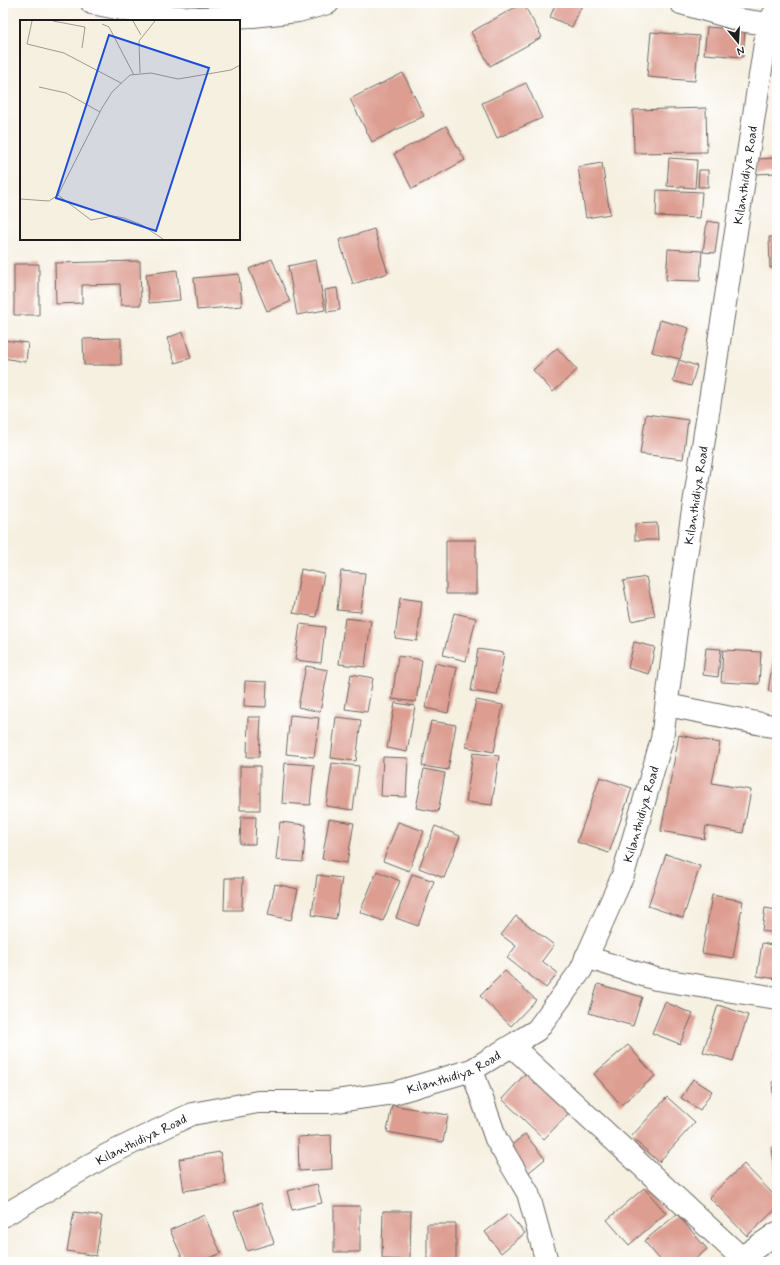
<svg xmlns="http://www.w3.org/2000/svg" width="780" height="1265" font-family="Mynerve,sans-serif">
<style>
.building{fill:#dd9d91}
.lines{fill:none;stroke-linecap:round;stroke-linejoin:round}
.minor-casing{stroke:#686661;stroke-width:24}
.minor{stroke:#fff;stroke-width:22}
.labels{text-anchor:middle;stroke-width:3.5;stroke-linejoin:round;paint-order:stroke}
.street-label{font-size:13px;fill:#1c1c1c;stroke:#fff}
.inset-road{fill:none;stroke:#9f9b92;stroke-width:1}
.view{fill:#1d4ed8;fill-opacity:0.15;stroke:#1d4ed8;stroke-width:2}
.inset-edge{fill:none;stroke:#1c1c1c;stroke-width:2}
</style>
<rect width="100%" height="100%" fill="#fff"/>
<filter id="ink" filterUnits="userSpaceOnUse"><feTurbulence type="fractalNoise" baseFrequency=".025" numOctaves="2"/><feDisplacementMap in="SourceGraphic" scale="8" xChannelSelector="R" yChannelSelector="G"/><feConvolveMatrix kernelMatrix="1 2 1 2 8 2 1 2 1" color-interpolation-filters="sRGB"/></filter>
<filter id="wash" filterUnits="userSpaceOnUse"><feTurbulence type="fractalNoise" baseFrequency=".012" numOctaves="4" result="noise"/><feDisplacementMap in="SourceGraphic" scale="16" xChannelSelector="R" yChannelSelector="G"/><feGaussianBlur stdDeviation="0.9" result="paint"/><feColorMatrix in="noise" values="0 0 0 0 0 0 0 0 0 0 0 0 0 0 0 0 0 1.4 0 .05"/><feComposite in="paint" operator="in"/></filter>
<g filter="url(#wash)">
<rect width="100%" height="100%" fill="#f6f0e1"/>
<g id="blocks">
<path class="building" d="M 523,3 L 542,37 L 490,66 L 471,32 Z
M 556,3 L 583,3 L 572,27 L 550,17 Z
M 707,27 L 745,30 L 743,57 L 704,54 Z
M 651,32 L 699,36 L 695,81 L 647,77 Z
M 403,73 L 424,116 L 372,142 L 350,99 Z
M 526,83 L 542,118 L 497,138 L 482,103 Z
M 706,108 L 707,152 L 634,153 L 633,110 Z
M 446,126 L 465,160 L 412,189 L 394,154 Z
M 669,158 L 697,160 L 695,188 L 667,186 Z
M 777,158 L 777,173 L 756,174 L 756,159 Z
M 602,163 L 610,214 L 586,218 L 578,167 Z
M 699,170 L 708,170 L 708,187 L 698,187 Z
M 657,190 L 702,192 L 700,218 L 656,216 Z
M 707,221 L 719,223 L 715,253 L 703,252 Z
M 374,229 L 388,273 L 353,284 L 339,240 Z
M 769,237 L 777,237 L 777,267 L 770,268 Z
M 668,249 L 702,251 L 700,281 L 666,280 Z
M 272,259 L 290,302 L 267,311 L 249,269 Z
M 316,260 L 325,310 L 297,315 L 288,266 Z
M 140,261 L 141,305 L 121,305 L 120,284 L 82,285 L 82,303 L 56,304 L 55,263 Z
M 14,264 L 39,264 L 39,315 L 14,315 Z
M 177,270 L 180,300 L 149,303 L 146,274 Z
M 239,274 L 242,306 L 197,310 L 194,278 Z
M 337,288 L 340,310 L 327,312 L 325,290 Z
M 660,320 L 689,328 L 680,359 L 652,352 Z
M 183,332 L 191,358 L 175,363 L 167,338 Z
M 121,338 L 121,365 L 84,365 L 83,339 Z
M 3,340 L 28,343 L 26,362 L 3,358 Z
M 557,348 L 577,370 L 553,392 L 533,370 Z
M 679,360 L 697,366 L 691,386 L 673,381 Z
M 646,414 L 688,420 L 683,459 L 640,454 Z
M 657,523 L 658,540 L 635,540 L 635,524 Z
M 446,540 L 476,540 L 476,594 L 446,594 Z
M 301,569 L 324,574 L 316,617 L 293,613 Z
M 341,571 L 365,573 L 361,612 L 337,610 Z
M 646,577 L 655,616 L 631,621 L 623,581 Z
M 400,598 L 422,601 L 417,641 L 395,638 Z
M 454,613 L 476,618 L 466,661 L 443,655 Z
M 345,618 L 371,621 L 365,667 L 339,664 Z
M 300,624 L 325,627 L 321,663 L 295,660 Z
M 634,642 L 655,647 L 649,674 L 628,668 Z
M 706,648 L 721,649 L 718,677 L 703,675 Z
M 478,649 L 504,653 L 497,695 L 471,691 Z
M 775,649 L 777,649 L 777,692 L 768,691 Z
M 723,650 L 761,652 L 759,684 L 721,682 Z
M 398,656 L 422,660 L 416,702 L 392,699 Z
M 435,663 L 457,668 L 448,713 L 425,708 Z
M 306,666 L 328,670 L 320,712 L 298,707 Z
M 351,674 L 373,678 L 367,712 L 345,709 Z
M 245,681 L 267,682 L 266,707 L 244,706 Z
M 476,700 L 503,705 L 494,752 L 466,747 Z
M 395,703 L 415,706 L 407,752 L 387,748 Z
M 290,715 L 319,718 L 314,757 L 286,754 Z
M 248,717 L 261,717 L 259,757 L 247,757 Z
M 336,717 L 361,720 L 356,761 L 331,758 Z
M 431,721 L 456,725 L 448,770 L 422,766 Z
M 679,735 L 720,743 L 712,783 L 751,790 L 743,833 L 706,826 L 704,839 L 661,831 Z
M 473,753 L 499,756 L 492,805 L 466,802 Z
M 383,757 L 408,758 L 406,797 L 381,796 Z
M 285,763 L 314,765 L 310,805 L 282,803 Z
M 332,763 L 359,766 L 353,810 L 326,806 Z
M 240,766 L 260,766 L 260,810 L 240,810 Z
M 424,769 L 445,773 L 438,812 L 416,808 Z
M 600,777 L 632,788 L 609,853 L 577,842 Z
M 241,817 L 256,817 L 255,844 L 240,844 Z
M 329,819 L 354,823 L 347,863 L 322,859 Z
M 280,822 L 306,825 L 303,862 L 276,860 Z
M 398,822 L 424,831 L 409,871 L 383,861 Z
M 435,826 L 460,836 L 444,878 L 419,868 Z
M 666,854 L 700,866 L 683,918 L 648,906 Z
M 377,871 L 400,881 L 383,921 L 360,912 Z
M 412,874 L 434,881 L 418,926 L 396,918 Z
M 317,875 L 342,878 L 336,919 L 312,915 Z
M 225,878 L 243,878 L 242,910 L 224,910 Z
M 275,884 L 298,889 L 291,920 L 268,915 Z
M 712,895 L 743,901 L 733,958 L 702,953 Z
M 765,908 L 777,910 L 777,933 L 762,931 Z
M 516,916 L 554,945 L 542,961 L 558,973 L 546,988 L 507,958 L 516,946 L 501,935 Z
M 762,943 L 777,946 L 777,979 L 757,976 Z
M 505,971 L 536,1000 L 511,1026 L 480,996 Z
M 598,984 L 642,997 L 633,1026 L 589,1013 Z
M 665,1002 L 693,1014 L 680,1044 L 652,1033 Z
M 718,1005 L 748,1015 L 733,1061 L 703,1052 Z
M 776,1035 L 777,1035 L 777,1062 L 772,1061 Z
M 628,1045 L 655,1076 L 621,1105 L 594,1074 Z
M 527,1072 L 569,1113 L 544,1139 L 502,1099 Z
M 693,1079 L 712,1091 L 700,1110 L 681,1098 Z
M 772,1082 L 777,1082 L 777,1126 L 776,1127 Z
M 667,1097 L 695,1122 L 659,1162 L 631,1137 Z
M 392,1105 L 448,1115 L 443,1142 L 387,1132 Z
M 525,1134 L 545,1159 L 528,1173 L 507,1149 Z
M 331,1135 L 332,1169 L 299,1171 L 298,1137 Z
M 777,1147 L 777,1175 L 776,1175 L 772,1148 Z
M 220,1152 L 226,1184 L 184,1191 L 179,1159 Z
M 744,1164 L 777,1198 L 777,1208 L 747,1236 L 709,1197 Z
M 317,1184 L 322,1203 L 292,1210 L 287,1191 Z
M 644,1188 L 666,1213 L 629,1245 L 607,1220 Z
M 261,1203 L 274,1243 L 247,1251 L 234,1212 Z
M 334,1206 L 360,1206 L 360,1252 L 334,1252 Z
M 383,1211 L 411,1211 L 410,1260 L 382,1259 Z
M 74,1212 L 102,1216 L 96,1256 L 67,1251 Z
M 508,1214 L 525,1233 L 501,1253 L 485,1232 Z
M 677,1214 L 707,1249 L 692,1262 L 662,1262 L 644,1241 Z
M 204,1215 L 221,1253 L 200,1262 L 184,1262 L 170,1230 Z
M 427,1224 L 456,1224 L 456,1262 L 427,1262 Z"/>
</g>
</g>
<g filter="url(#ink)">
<use href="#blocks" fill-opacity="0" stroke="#686661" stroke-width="1"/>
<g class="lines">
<defs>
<g id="minor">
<path d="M 92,3 L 156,16 L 201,18 L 253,16 L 298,11 L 328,3"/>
<path d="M 681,3 L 740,20 L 768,24"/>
<path d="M 667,705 L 777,727"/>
<path d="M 586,957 L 656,979 L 777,998"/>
<path d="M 512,1046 L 746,1262"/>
<path d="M 472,1070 L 496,1139 L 528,1193 L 547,1262"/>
<path id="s1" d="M 3,1216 L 107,1155 L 192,1114 L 258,1102 L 329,1102 L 394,1093 L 472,1070 L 537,1030 L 581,970 L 623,875 L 662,739 L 684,569 L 768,24 L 777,9"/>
<path d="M 742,1257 L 777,1233"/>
</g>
</defs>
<use href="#minor" class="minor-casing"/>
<use href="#minor" class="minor"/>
</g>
</g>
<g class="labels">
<g class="street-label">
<text dy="5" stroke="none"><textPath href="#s1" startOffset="1466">Kilanthidiya Road</textPath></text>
<text dy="5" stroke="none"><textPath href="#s1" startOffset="1142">Kilanthidiya Road</textPath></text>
<text dy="5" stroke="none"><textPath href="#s1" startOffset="818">Kilanthidiya Road</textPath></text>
<text dy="5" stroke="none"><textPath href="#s1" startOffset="482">Kilanthidiya Road</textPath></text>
<text dy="5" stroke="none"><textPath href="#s1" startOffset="158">Kilanthidiya Road</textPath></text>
</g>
</g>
<g transform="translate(20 20)">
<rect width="220" height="220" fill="#f6f0e1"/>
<path class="inset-road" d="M 12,1 L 7,24 L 44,33 L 101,63M 33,1 L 65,7 L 62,28M 113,1 L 121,15M 82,4 L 89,7 L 114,55M 120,53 L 119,21 L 135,1M 19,67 L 46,73 L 80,92M 38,175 L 71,200 L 93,196 L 104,198 L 122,205 L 143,219M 0,179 L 29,181 L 38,175 L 82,88 L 92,72 L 110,55 L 131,53 L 158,59 L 211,50 L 220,45"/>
<path class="view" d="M 89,15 L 189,48 L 136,211 L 36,178 Z"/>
<rect width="220" height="220" class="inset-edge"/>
</g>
<rect width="780" height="1265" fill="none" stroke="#fff" stroke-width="16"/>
<g transform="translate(738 42) rotate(162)" stroke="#ffffff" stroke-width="3" paint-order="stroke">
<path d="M0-3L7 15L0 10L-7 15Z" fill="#1c1c1c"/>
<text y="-6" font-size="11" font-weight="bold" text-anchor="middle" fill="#1c1c1c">N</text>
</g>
</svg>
